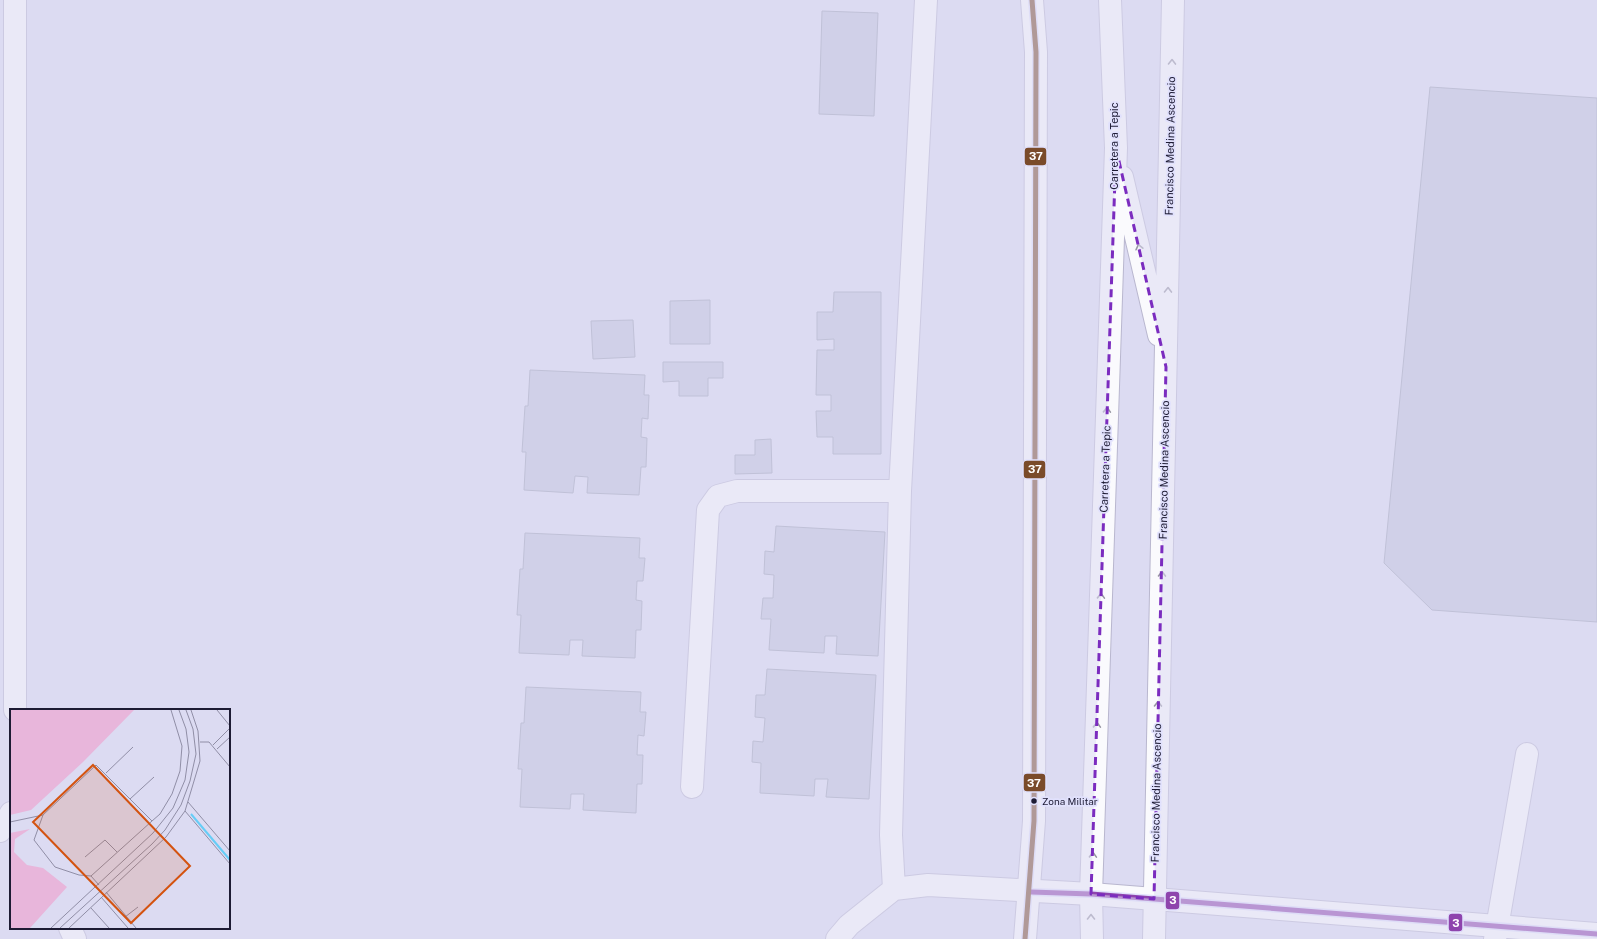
<svg xmlns="http://www.w3.org/2000/svg" width="1597" height="939" font-family="'Public Sans',sans-serif">
<style>
.building{fill:#c0c4db;stroke:#9ea2b7}
.lines{fill:none;stroke-linecap:round;stroke-linejoin:round}
.minor-casing{stroke:#b9b7cf;stroke-width:24}
.highway-casing{stroke:#b9b7cf;stroke-width:24}
.minor{stroke:#fafafd;stroke-width:22}
.highway{stroke:#fafafd;stroke-width:22}
.bus-1-casing{stroke:#e1e1fd;stroke-width:8}
.bus-2-casing{stroke:#e1e1fd;stroke-width:8}
.bus-1{stroke:#8e44ad;stroke-width:5}
.bus-2{stroke:#7a4b2a;stroke-width:5}
.oneway{stroke:#9796a3}
.marked{fill:none;stroke:#7b2cbf;stroke-width:3;stroke-dasharray:8 5;stroke-linejoin:round}
.bus-dot{fill:#1d1b34;stroke:#e1e1fd;stroke-width:1.5}
.labels{text-anchor:middle;stroke-width:3.5;stroke-linejoin:round;paint-order:stroke}
.bus-label{font-size:10px;fill:#1d1b34;stroke:#e1e1fd;text-anchor:start}
.street-label{font-size:11px;fill:#1d1b34;stroke:#e1e1fd}
.inset-river{fill:none;stroke:#66cdf7;stroke-width:2}
.inset-road{fill:none;stroke:#908ea6;stroke-width:1}
.view{fill:#d45310;fill-opacity:0.15;stroke:#d45310;stroke-width:2}
.inset-edge{fill:none;stroke:#1d1b34;stroke-width:2}
.line-badge{stroke:#e1e1fd;stroke-width:1.5}
.badge-label{font-size:11px;text-anchor:middle;font-weight:bold;fill:#fff}
</style>
<rect width="100%" height="100%" fill="#dcdbf2"/>
<path class="building" d="M 822,11 L 878,13 L 874,116 L 819,114 Z
M 1430,87 L 1597,98 L 1597,622 L 1432,610 L 1384,563 Z
M 834,292 L 881,292 L 881,454 L 833,454 L 833,437 L 817,437 L 816,411 L 831,411 L 831,395 L 816,395 L 817,350 L 834,350 L 834,339 L 817,340 L 817,312 L 833,312 Z
M 710,300 L 710,344 L 670,344 L 670,301 Z
M 633,320 L 635,357 L 593,359 L 591,321 Z
M 663,362 L 723,362 L 723,378 L 708,378 L 708,396 L 679,396 L 679,381 L 663,382 Z
M 530,370 L 645,375 L 644,395 L 649,395 L 648,419 L 642,418 L 641,437 L 647,438 L 646,467 L 641,467 L 639,495 L 587,493 L 588,477 L 575,476 L 573,493 L 524,490 L 526,452 L 522,452 L 525,406 L 528,406 Z
M 771,439 L 772,473 L 735,474 L 735,455 L 755,455 L 755,440 Z
M 776,526 L 885,532 L 878,656 L 836,654 L 837,636 L 825,636 L 824,653 L 769,650 L 771,619 L 761,619 L 763,598 L 773,598 L 774,575 L 764,574 L 765,551 L 774,552 Z
M 525,533 L 640,538 L 639,558 L 645,558 L 643,581 L 637,581 L 636,600 L 642,601 L 641,630 L 636,630 L 635,658 L 582,656 L 583,640 L 570,640 L 569,655 L 519,653 L 521,615 L 517,615 L 520,569 L 523,569 Z
M 767,669 L 876,675 L 869,799 L 826,797 L 828,779 L 815,779 L 814,796 L 760,793 L 761,763 L 752,762 L 753,741 L 763,742 L 765,718 L 755,717 L 756,695 L 765,695 Z
M 526,687 L 641,692 L 640,712 L 646,712 L 644,736 L 638,735 L 637,755 L 643,755 L 642,784 L 637,784 L 636,813 L 583,810 L 584,794 L 571,794 L 570,809 L 520,807 L 522,769 L 518,769 L 521,723 L 524,723 Z"/>
<g class="lines">
<defs>
<path id="minor" d="M 926,0 L 900,491 L 891,835 L 894,889 L 928,885 L 1091,894 L 1597,934
M 15,710 L 15,0
M 692,787 L 708,510 L 718,496 L 737,491 L 900,491
M 0,831 L 11,813
M 70,928 L 75,939
M 837,939 L 849,925 L 894,889
M 1495,939 L 1527,754"/>
<path id="highway" d="M 1122,177 L 1159,335
M 1025,939 L 1034,821 L 1036,52 L 1032,0
M 1092,939 L 1091,894 L 1116,148 L 1110,0
M 1154,939 L 1173,0"/>
</defs>
<use href="#minor" class="minor-casing"/>
<use href="#highway" class="highway-casing"/>
<use href="#minor" class="minor"/>
<use href="#highway" class="highway"/>
<defs>
<path id="bus-1" d="M 1031,892 L 1091,894 L 1597,934"/>
<path id="bus-2" d="M 1025,939 L 1034,821 L 1036,52 L 1032,0"/>
</defs>
<use href="#bus-1" class="bus-1-casing"/>
<use href="#bus-2" class="bus-2-casing"/>
<use href="#bus-1" class="bus-1"/>
<use href="#bus-2" class="bus-2"/>
</g>
<defs><path id="oneway-chevron" d="M-2-3.5L2.5 0L-2 3.5" fill="none" stroke-width="1.6" stroke-linecap="round" stroke-linejoin="round"/></defs>
<g class="oneway">
<use href="#oneway-chevron" transform="translate(1172 62) rotate(-89)"/>
<use href="#oneway-chevron" transform="translate(1139 247) rotate(-103)"/>
<use href="#oneway-chevron" transform="translate(1168 290) rotate(-89)"/>
<use href="#oneway-chevron" transform="translate(1107 410) rotate(-88)"/>
<use href="#oneway-chevron" transform="translate(1162 574) rotate(-89)"/>
<use href="#oneway-chevron" transform="translate(1101 596) rotate(-88)"/>
<use href="#oneway-chevron" transform="translate(1158 704) rotate(-89)"/>
<use href="#oneway-chevron" transform="translate(1097 725) rotate(-88)"/>
<use href="#oneway-chevron" transform="translate(1093 855) rotate(-88)"/>
<use href="#oneway-chevron" transform="translate(1091 917) rotate(-90)"/>
</g>
<path d="M0 0H1597V939H0ZM 1116,148 L 1166,367 L 1154,899 L 1091,894 Z" fill="#dcdbf2" fill-opacity=".55" fill-rule="evenodd"/>
<path class="marked" d="M 1116,148 L 1166,367 L 1154,899 L 1091,894 Z"/>
<circle class="bus-dot" cx="1034" cy="801" r="3.5"/>
<g class="labels">
<g class="bus-label">
<text x="1042" y="805">Zona Militar</text>
</g>
<g class="street-label">
<text transform="translate(1114 146) rotate(-90)" y="4">Carretera a Tepic</text>
<text transform="translate(1170 146) rotate(-89)" y="4">Francisco Medina Ascencio</text>
<text transform="translate(1105 469) rotate(-88)" y="4">Carretera a Tepic</text>
<text transform="translate(1164 470) rotate(-89)" y="4">Francisco Medina Ascencio</text>
<text transform="translate(1156 793) rotate(-89)" y="4">Francisco Medina Ascencio</text>
</g>
</g>
<g transform="translate(10 709)">
<rect width="220" height="220" fill="#dcdbf2"/>
<path d="M 0,1 L 124,1 L 73,53 L 21,101 L 0,106 ZM 20,120 L 5,130 L 4,143 L 17,156 L 33,159 L 57,178 L 20,219 L 0,219 L 0,124 Z" fill="#e8b6db"/>
<path class="inset-river" d="M 181,105 L 220,151"/>
<path class="inset-road" d="M 207,1 L 220,17M 190,33 L 199,33 L 220,58M 203,36 L 220,19M 207,40 L 220,28M 96,64 L 123,38M 120,90 L 144,68M 178,93 L 220,142M 175,102 L 220,155M 142,112 L 150,105 L 162,85 L 170,62 L 172,37 L 161,1M 0,113 L 33,106M 75,148 L 95,131 L 107,143M 81,167 L 69,166 L 45,158 L 24,131 L 33,106 L 86,56 L 142,112 L 81,167 L 89,176M 96,183 L 126,219M 91,188 L 118,219M 81,199 L 99,219M 115,208 L 128,198M 41,219 L 143,124 L 163,99 L 175,71 L 179,43 L 176,20 L 169,1M 50,219 L 142,135 L 155,121 L 171,96 L 180,72 L 186,45 L 183,20 L 176,1M 59,219 L 156,128 L 175,102 L 190,52 L 188,22 L 181,1"/>
<path class="view" d="M 83,56 L 180,157 L 121,214 L 23,113 Z"/>
<rect width="220" height="220" class="inset-edge"/>
</g>
<g class="line-badge">
<rect x="1024" y="147" width="23" height="19" rx="4" fill="#7a4b2a"/>
<rect x="1023" y="460" width="23" height="19" rx="4" fill="#7a4b2a"/>
<rect x="1023" y="773" width="23" height="19" rx="4" fill="#7a4b2a"/>
<rect x="1165" y="891" width="15" height="19" rx="4" fill="#8e44ad"/>
<rect x="1448" y="913" width="15" height="19" rx="4" fill="#8e44ad"/>
</g>
<g class="badge-label">
<text x="1036" y="160">37</text>
<text x="1035" y="473">37</text>
<text x="1034" y="787">37</text>
<text x="1173" y="904">3</text>
<text x="1456" y="927">3</text>
</g>
</svg>
